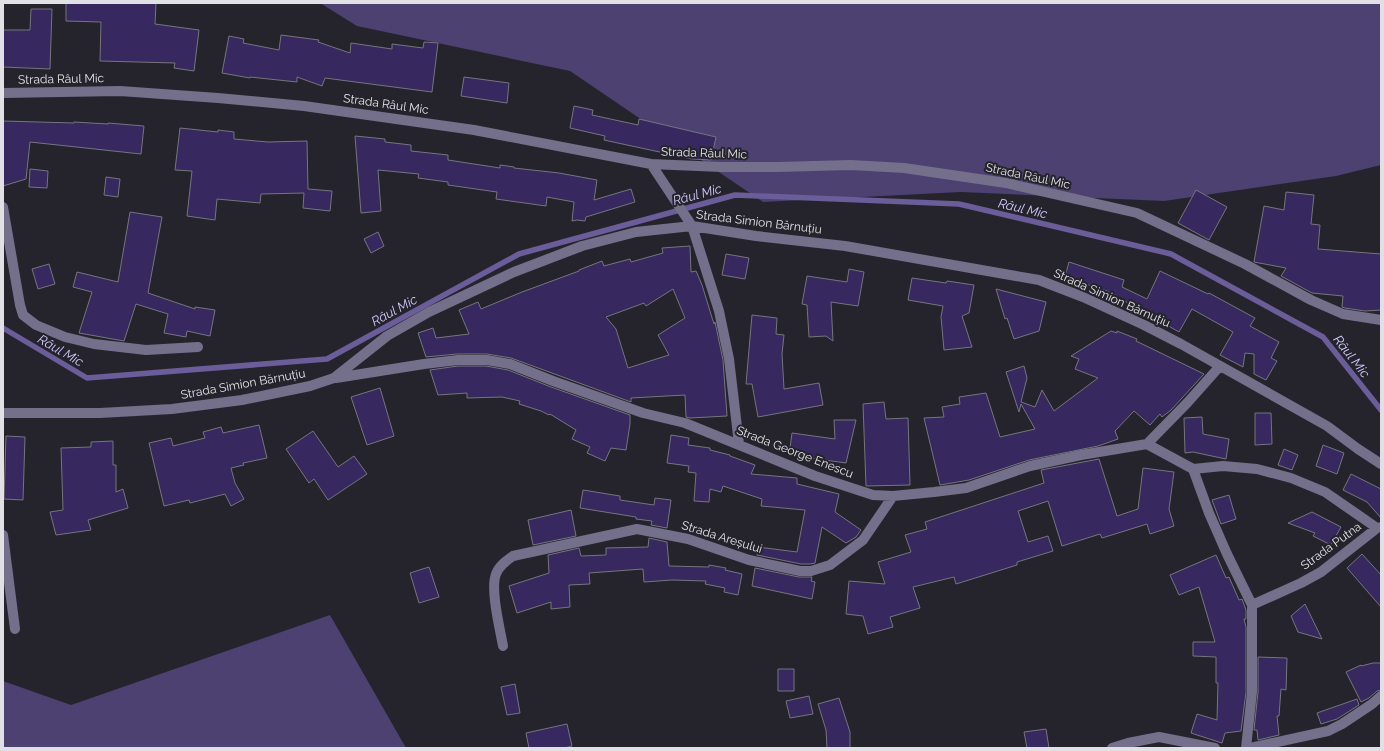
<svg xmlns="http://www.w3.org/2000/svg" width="1384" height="751" font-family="Raleway,sans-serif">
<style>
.green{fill:#4c4171}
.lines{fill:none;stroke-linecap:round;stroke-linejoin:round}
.stream{stroke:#6a5d99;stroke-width:5.5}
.building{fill:#37285f;stroke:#76757d;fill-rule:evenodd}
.minor{stroke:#746f8b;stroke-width:10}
.labels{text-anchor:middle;stroke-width:4;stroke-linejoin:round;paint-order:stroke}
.street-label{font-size:12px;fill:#e1e0e5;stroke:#25242c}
.water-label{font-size:13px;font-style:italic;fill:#d1c8fd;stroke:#25242c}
</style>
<rect width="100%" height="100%" fill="#25242c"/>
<path class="green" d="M 320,3 L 1381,3 L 1381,165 L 1336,176 L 1164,201 L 961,192 L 763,202 L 570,71 L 357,26 Z
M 330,615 L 406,748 L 3,748 L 3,681 L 71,705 Z"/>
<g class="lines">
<path class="stream" d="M 3,328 L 87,378 L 327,359 L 519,254 L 735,195 L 959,204 L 1171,254 L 1323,337 L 1381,410"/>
</g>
<path class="building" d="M 66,3 L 156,3 L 155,24 L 199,30 L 194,71 L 174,68 L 175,63 L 100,61 L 101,22 L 66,21 Z
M 31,9 L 52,9 L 50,69 L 3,67 L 3,30 L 30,30 Z
M 281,35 L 319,40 L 318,42 L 350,53 L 351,43 L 392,49 L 392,44 L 423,48 L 424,42 L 438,43 L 432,92 L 325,78 L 322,86 L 297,77 L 297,82 L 250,77 L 250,78 L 222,73 L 229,36 L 244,39 L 243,43 L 279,50 Z
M 464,77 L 509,83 L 507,103 L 461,96 Z
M 574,106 L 593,110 L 592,115 L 638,125 L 639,119 L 716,137 L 711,160 L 692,159 L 604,140 L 605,136 L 570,128 Z
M 3,121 L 74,123 L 74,122 L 108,124 L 108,123 L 144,126 L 141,154 L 30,142 L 26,179 L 3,186 Z
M 180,128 L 218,132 L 218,130 L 234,132 L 234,139 L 268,142 L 307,141 L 308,189 L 332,191 L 330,211 L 303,208 L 304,193 L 261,194 L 260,203 L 217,199 L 215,220 L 187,216 L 192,171 L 175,170 Z
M 355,136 L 385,139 L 385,142 L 411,145 L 411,151 L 448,155 L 448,160 L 500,168 L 500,165 L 514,167 L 514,168 L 559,173 L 597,180 L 594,200 L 631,189 L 635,202 L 586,217 L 585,221 L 577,220 L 572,221 L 574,202 L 547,197 L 546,206 L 496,199 L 497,192 L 448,185 L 448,182 L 418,178 L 419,174 L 378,170 L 381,211 L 361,213 Z
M 30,169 L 48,171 L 47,188 L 29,187 Z
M 106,177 L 120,179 L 118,197 L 104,195 Z
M 1196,190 L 1227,207 L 1209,240 L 1178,223 Z
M 1286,192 L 1314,195 L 1311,224 L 1320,225 L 1318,249 L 1381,254 L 1381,310 L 1365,311 L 1345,308 L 1342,307 L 1343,296 L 1312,293 L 1281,276 L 1286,268 L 1254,262 L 1264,206 L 1284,210 Z
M 130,212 L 162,217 L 148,293 L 195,309 L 195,307 L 215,310 L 210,336 L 187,331 L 186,337 L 164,333 L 168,314 L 136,304 L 124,341 L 79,333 L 92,292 L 73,287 L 77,272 L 118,282 Z
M 378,232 L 384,246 L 371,253 L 364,239 Z
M 690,246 L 691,272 L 696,271 L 702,285 L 714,324 L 715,322 L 723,360 L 727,416 L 690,418 L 686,417 L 685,395 L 631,398 L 631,402 L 511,358 L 487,354 L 457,354 L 426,357 L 418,333 L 433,328 L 436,338 L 469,334 L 459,310 L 478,302 L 481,309 L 522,292 L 579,271 L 579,270 L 602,261 L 604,266 L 630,259 L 631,262 L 663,253 L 662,248 ZM 673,289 L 685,318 L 658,335 L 669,355 L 628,368 L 616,329 L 606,317 L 644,303 L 646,306 Z
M 726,254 L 749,258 L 745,279 L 722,275 Z
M 1069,262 L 1124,280 L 1122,287 L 1147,299 L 1160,271 L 1208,294 L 1209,293 L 1255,318 L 1250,326 L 1279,342 L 1271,358 L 1277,361 L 1266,380 L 1254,374 L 1254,354 L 1245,353 L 1243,367 L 1220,355 L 1233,332 L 1192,309 L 1179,332 L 1107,291 L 1065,277 Z
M 49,264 L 55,284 L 38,289 L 32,269 Z
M 849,269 L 864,272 L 858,306 L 831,302 L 833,341 L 826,336 L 809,337 L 807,305 L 802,304 L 807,276 L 847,282 Z
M 912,278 L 946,283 L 947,281 L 974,285 L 969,313 L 962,316 L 972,347 L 944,350 L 941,317 L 943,306 L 908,300 Z
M 996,289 L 1046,302 L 1039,331 L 1014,339 L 1007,318 L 1005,319 Z
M 752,315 L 777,318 L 776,334 L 784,335 L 782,354 L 784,389 L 819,383 L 823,405 L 758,417 L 752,384 L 746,384 Z
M 1111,331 L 1117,333 L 1117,331 L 1137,339 L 1136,341 L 1204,374 L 1171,410 L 1162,417 L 1160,414 L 1150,425 L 1134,411 L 1115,431 L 1118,439 L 1098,446 L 1029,460 L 969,480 L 940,485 L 924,418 L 944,417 L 942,407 L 960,404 L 959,397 L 986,393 L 1000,437 L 1035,429 L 1021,404 L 1019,412 L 1006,372 L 1024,366 L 1027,378 L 1021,402 L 1035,407 L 1042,390 L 1054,411 L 1098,378 L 1075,369 L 1079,359 L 1071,356 Z
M 458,366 L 486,366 L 508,370 L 551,387 L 630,415 L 630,424 L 626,450 L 611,448 L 605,461 L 587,453 L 590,447 L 572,439 L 576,430 L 550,414 L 549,415 L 541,411 L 519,404 L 520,401 L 502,397 L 467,398 L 467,393 L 438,395 L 430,370 Z
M 380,388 L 394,436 L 367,445 L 351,397 Z
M 884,402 L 886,419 L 908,418 L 910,485 L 866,486 L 863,404 Z
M 1255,413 L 1271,413 L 1272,444 L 1255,445 Z
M 1202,417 L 1203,434 L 1229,439 L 1226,459 L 1193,452 L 1185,453 L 1184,418 Z
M 834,420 L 856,420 L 846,463 L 789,455 L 792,433 L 835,439 Z
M 259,425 L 267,458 L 243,463 L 244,465 L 231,468 L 235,483 L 244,499 L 231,506 L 225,494 L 190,503 L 189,500 L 164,506 L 149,443 L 171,438 L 173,446 L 205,438 L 203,432 L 221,427 L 223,433 Z
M 313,431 L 338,467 L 354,456 L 367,474 L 328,500 L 314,479 L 309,483 L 286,449 Z
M 671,435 L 689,438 L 688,445 L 710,448 L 710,450 L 730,455 L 730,456 L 755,465 L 751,474 L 797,478 L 797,484 L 839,494 L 835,512 L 861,530 L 856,537 L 846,543 L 822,527 L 815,563 L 810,564 L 801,564 L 757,555 L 758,547 L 797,552 L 805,510 L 761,506 L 762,499 L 723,486 L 721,492 L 710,489 L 709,502 L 694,501 L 696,473 L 688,472 L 689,466 L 667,463 Z
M 6,436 L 25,437 L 23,500 L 4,499 Z
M 113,441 L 113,465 L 116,465 L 116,492 L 123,489 L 128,508 L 88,520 L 91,530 L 56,535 L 50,512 L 63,510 L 61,448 L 91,447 L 91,442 Z
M 1323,445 L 1344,453 L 1337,474 L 1316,466 Z
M 1284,449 L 1298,455 L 1292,470 L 1278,465 Z
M 1099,459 L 1117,516 L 1138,509 L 1143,468 L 1174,472 L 1169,509 L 1174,526 L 1150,534 L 1147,524 L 1102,538 L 1100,534 L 1062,546 L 1048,501 L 1018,511 L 1028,542 L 1048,536 L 1053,551 L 1017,562 L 1017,565 L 956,584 L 954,577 L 913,587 L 920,608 L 890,617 L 893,627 L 868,634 L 863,616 L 846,614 L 849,581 L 885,584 L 878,562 L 911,552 L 905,535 L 927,529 L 925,522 L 1044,483 L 1041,470 Z
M 1351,474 L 1381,489 L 1381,518 L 1367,502 L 1343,490 Z
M 583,490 L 620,496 L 620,500 L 654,505 L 655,498 L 671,500 L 667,528 L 651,525 L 652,521 L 636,519 L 636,517 L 580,508 Z
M 1229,495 L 1236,519 L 1221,524 L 1212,500 Z
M 571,510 L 576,536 L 533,545 L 528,520 Z
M 1312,512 L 1341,527 L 1331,545 L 1313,536 L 1315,533 L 1288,523 Z
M 649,538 L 667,542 L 669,566 L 709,567 L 709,565 L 726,568 L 725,570 L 742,574 L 738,595 L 724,592 L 725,588 L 705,584 L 706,581 L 672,580 L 644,582 L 643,569 L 589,573 L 590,584 L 569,585 L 570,607 L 551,609 L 551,602 L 517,613 L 509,586 L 549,573 L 548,555 L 579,548 L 581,556 L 606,555 L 606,548 L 648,547 Z
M 1362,554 L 1381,575 L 1381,607 L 1347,568 Z
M 1216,555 L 1226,578 L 1229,577 L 1239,600 L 1242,599 L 1246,610 L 1246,619 L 1244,619 L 1246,627 L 1246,692 L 1241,731 L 1225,733 L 1222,743 L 1191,733 L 1197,714 L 1217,720 L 1218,683 L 1216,683 L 1216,657 L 1193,656 L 1193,642 L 1215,642 L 1199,587 L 1179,595 L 1170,575 Z
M 429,567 L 439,597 L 419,603 L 410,573 Z
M 755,568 L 799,577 L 812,577 L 811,581 L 815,582 L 812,599 L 752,586 Z
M 1305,604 L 1322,639 L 1298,632 L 1291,616 Z
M 1258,657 L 1287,658 L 1286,690 L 1281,689 L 1279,716 L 1277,716 L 1279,735 L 1258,740 L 1257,730 L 1254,730 L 1258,692 Z
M 1373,663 L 1381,663 L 1381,690 L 1377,691 L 1369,698 L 1361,702 L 1346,672 L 1361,665 L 1361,666 Z
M 778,669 L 794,669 L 794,691 L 778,691 Z
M 515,684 L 520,713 L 507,715 L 501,687 Z
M 809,696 L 813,714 L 790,718 L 786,701 Z
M 839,698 L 850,732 L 850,748 L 827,748 L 826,730 L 818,704 Z
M 1357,699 L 1359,705 L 1337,719 L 1321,724 L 1317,713 Z
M 567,724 L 572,746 L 564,748 L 529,748 L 526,733 Z
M 1046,729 L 1049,748 L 1027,748 L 1024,732 Z"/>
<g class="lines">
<path class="minor" d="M 3,93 L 120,91 L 218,98 L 304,106 L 474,130 L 651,164 L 721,167 L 777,167 L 851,165 L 904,168 L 1006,183 L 1137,213 L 1245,264 L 1311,300 L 1343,314 L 1381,320
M 651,164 L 692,226 L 719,311 L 729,359 L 739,444
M 3,207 L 20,305 L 23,315 L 36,325 L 65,337 L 94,344 L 146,350 L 198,347
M 336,378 L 424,364 L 458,360 L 487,360 L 510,364 L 553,381 L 643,413 L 685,423 L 815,476 L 873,495 L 893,496 L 934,492 L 966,488 L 1030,466 L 1081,455 L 1147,444 L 1188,402 L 1220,366
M 3,413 L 100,413 L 172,409 L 242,400 L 310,386 L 334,378 L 387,336 L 429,312 L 514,272 L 582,246 L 636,232 L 692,226 L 756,236 L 845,246 L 1039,280 L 1083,297 L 1144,325 L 1181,344 L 1327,426 L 1358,449 L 1381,464
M 1147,444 L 1193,469 L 1209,513 L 1227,554 L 1252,605 L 1252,692 L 1246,748
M 1193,469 L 1223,466 L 1257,469 L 1291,478 L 1325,492 L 1377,528
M 3,535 L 15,629
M 1252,605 L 1301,583 L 1321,572 L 1377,528 L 1381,527
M 503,646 C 500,629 490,589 496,574 C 499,566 506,561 513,556 L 637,529 L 688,539 L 749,560 L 800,571 L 811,571 L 830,565 L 863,540 L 893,496
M 1112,748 L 1128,743 L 1159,737 L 1215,748
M 1250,748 L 1328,731 L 1342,724 L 1372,704 L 1381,696"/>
</g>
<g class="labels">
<g class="street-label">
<text transform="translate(61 79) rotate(-1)" y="4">Strada Râul Mic</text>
<text transform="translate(386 104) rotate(8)" y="4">Strada Râul Mic</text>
<text transform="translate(704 153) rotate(2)" y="4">Strada Râul Mic</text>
<text transform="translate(1028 176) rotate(12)" y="4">Strada Râul Mic</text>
<text transform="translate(759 222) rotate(7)" y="4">Strada Simion Bărnuțiu</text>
<text transform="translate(1112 298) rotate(24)" y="4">Strada Simion Bărnuțiu</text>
<text transform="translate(243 384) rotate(-10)" y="4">Strada Simion Bărnuțiu</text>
<text transform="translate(795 452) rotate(21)" y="4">Strada George Enescu</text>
<text transform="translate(722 537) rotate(17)" y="4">Strada Areșului</text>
<text transform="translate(1331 546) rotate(-36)" y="4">Strada Putna</text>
</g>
<g class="water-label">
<text transform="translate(697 194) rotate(-15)" y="5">Râul Mic</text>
<text transform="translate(1023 208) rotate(13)" y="5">Râul Mic</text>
<text transform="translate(394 310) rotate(-29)" y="5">Râul Mic</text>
<text transform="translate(61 350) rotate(30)" y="5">Râul Mic</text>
<text transform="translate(1352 356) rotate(52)" y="5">Râul Mic</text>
</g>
</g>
<rect width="1384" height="751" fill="none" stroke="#e1e0e5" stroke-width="8"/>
</svg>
